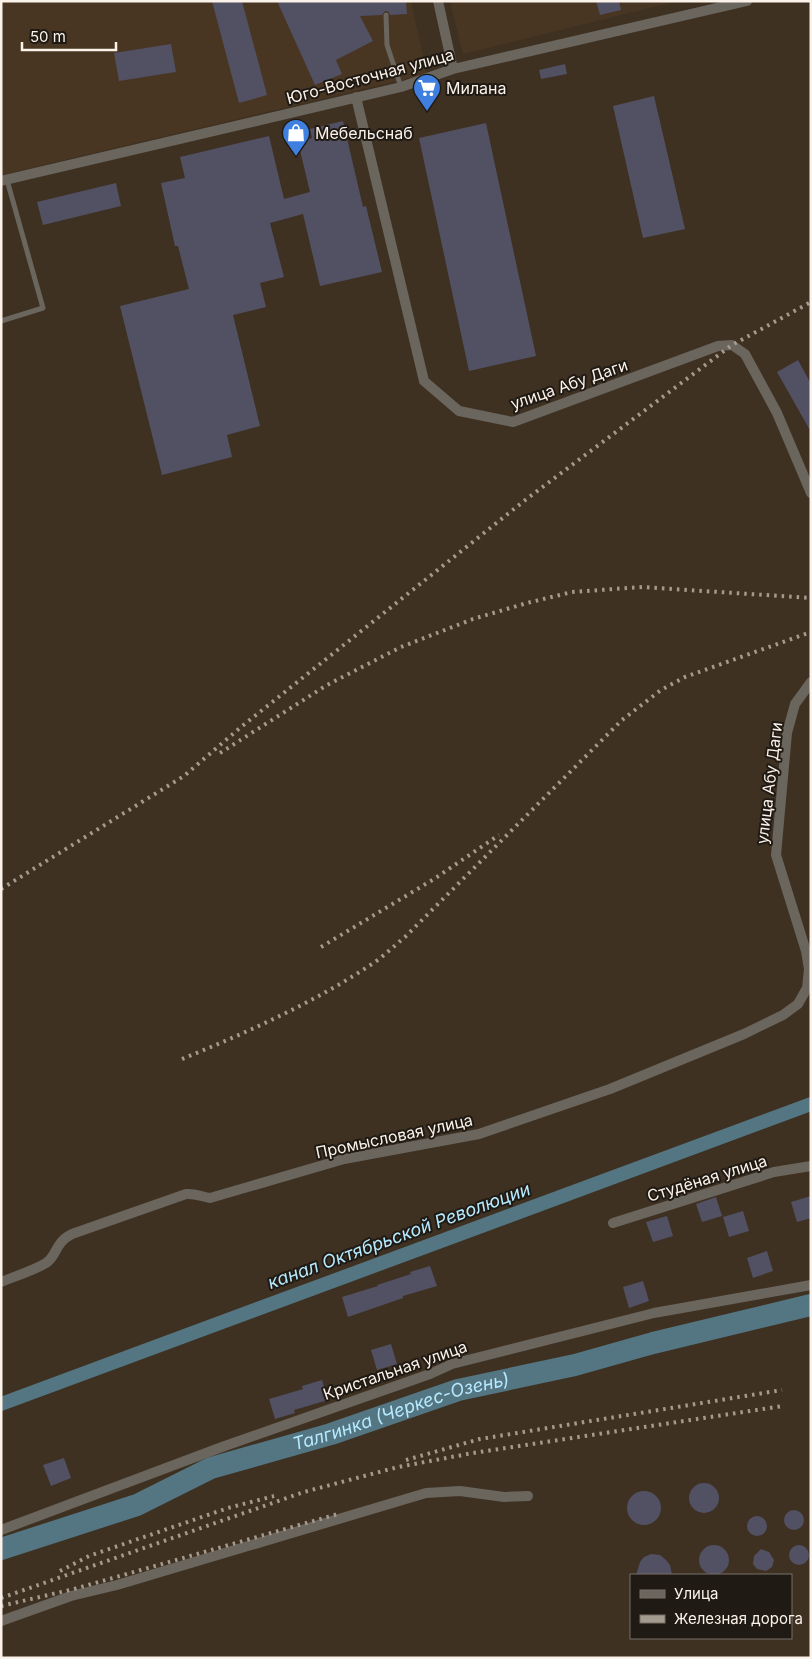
<svg xmlns="http://www.w3.org/2000/svg" width="812" height="1659" font-family="Inter,sans-serif">
<style>
.built{fill:#483622}
.lines{fill:none;stroke-linecap:round;stroke-linejoin:round}
.canal{stroke:#547582;stroke-width:14}
.river{stroke:#547582;stroke-width:22}
.building{fill:#525063}
.service{stroke:#6a655d;stroke-width:5}
.minor{stroke:#6a655d;stroke-width:10}
.rail{stroke:#a59a8e;stroke-width:4;stroke-dasharray:2.5 5;stroke-linecap:butt}
.labels{text-anchor:middle;stroke-width:4;stroke-linejoin:round;paint-order:stroke}
.street-label{font-size:16px;fill:#fbf2e9;stroke:#201a14}
.poi-label{font-size:16px;fill:#fbf2e9;stroke:#201a14;text-anchor:start}
.water-label{font-size:18px;font-style:italic;fill:#b6e9fd;stroke:#201a14}
</style>
<rect width="100%" height="100%" fill="#3e3122"/>
<path class="built" d="M 1,1 L 411,1 L 427,74 L 1,175 Z
M 450,1 L 678,1 L 463,54 Z"/>
<g class="lines">
<path class="canal" d="M 1,1404 L 811,1104"/>
<path class="river" id="s1" d="M 1,1549 L 137,1505 L 211,1468 L 331,1434 L 458,1390 L 575,1365 L 653,1343 L 811,1305"/>
</g>
<path class="building" d="M 212,1 L 242,1 L 267,95 L 239,103 Z
M 277,1 L 406,1 L 407,14 L 390,15 L 388,11 L 385,11 L 382,15 L 360,16 L 373,41 L 336,60 L 342,74 L 315,85 Z
M 596,1 L 619,1 L 621,10 L 600,15 Z
M 171,44 L 176,72 L 119,81 L 114,53 Z
M 565,64 L 567,74 L 541,79 L 539,70 Z
M 654,96 L 685,229 L 643,238 L 613,106 Z
M 343,121 L 363,207 L 366,206 L 382,272 L 320,286 L 303,214 L 270,223 L 284,277 L 260,283 L 266,307 L 233,315 L 260,426 L 227,435 L 232,457 L 162,475 L 120,306 L 189,289 L 178,246 L 175,246 L 161,183 L 185,178 L 180,157 L 269,136 L 284,199 L 310,192 L 298,142 L 312,138 L 310,129 Z
M 486,123 L 536,356 L 469,371 L 419,138 Z
M 116,183 L 121,206 L 43,225 L 37,202 Z
M 798,360 L 811,384 L 811,432 L 777,372 Z
M 811,1196 L 811,1218 L 797,1222 L 791,1202 Z
M 716,1197 L 722,1216 L 702,1222 L 696,1204 Z
M 743,1211 L 749,1231 L 729,1237 L 723,1217 Z
M 667,1216 L 673,1236 L 653,1242 L 646,1222 Z
M 767,1251 L 773,1271 L 753,1278 L 747,1258 Z
M 430,1266 L 437,1286 L 403,1296 L 403,1298 L 348,1317 L 342,1297 L 378,1286 L 377,1285 L 411,1274 L 410,1272 Z
M 643,1281 L 649,1301 L 629,1308 L 623,1287 Z
M 391,1344 L 397,1364 L 377,1370 L 371,1350 Z
M 322,1380 L 328,1400 L 294,1410 L 295,1413 L 275,1419 L 269,1399 L 303,1389 L 302,1386 Z
M 64,1458 L 71,1478 L 51,1486 L 43,1465 Z
M689 1498a15 15 0 1 1 30 0a15 15 0 1 1-30 0Z
M627 1508a17 17 0 1 1 34 0a17 17 0 1 1-34 0Z
M784 1520a10 10 0 1 1 20 0a10 10 0 1 1-20 0Z
M747 1526a10 10 0 1 1 20 0a10 10 0 1 1-20 0Z
M789 1555a10 10 0 1 1 20 0a10 10 0 1 1-20 0Z
M699 1560a15 15 0 1 1 30 0a15 15 0 1 1-30 0Z
M 761,1549 L 769,1552 L 774,1560 L 772,1567 L 766,1571 L 757,1569 L 753,1564 L 754,1556 Z
M 651,1554 L 660,1555 L 666,1560 L 670,1565 L 672,1575 L 636,1575 L 640,1562 L 644,1557 Z"/>
<g class="lines">
<path class="service" d="M 386,15 L 387,45 L 401,87
M 1,321 L 43,308 L 7,180"/>
<path class="minor" d="M 438,1 L 453,69
M 356,97 L 424,381 L 459,411 L 513,422 L 718,346 L 732,345 L 745,354 L 777,413 L 811,493
M 1,181 L 401,87 L 453,69 L 747,1
M 613,1223 L 774,1172 L 811,1166
M 1,1282 C 15,1276 33,1271 46,1263 C 58,1255 54,1243 72,1234 L 186,1194 C 195,1193 202,1197 210,1198 L 344,1159 L 479,1134 L 610,1089 L 744,1034 L 783,1015 L 798,1004 L 807,988 L 809,969 L 806,951 L 776,855 L 787,733 L 795,704 L 811,682
M 1,1530 L 222,1447 L 430,1374 L 452,1364 L 654,1313 L 811,1285
M 1,1621 L 71,1596 L 117,1585 L 426,1493 L 460,1491 L 504,1497 L 528,1496"/>
<path class="rail" d="M 220,753 L 327,685 L 401,647 L 473,619 L 527,603 L 572,592 L 642,587 L 811,598
M 1,889 L 184,776 L 241,727 L 524,501 L 732,345 L 811,302
M 321,947 L 434,879 L 499,835
M 182,1059 C 248,1032 313,1003 372,964 C 384,956 394,946 405,937 L 622,720 L 661,690 L 685,677 L 811,632
M 406,1460 L 480,1439 L 782,1390
M 60,1571 L 89,1556 L 228,1508 L 274,1496
M 1,1598 L 304,1492 L 398,1467 L 473,1453 L 783,1406
M 1,1606 L 74,1589 L 338,1514"/>
</g>
<defs>
<symbol id="supermarket-pin" viewBox="-11 -11 22 30"><path d="M0 17L-7.5 6A9.5 9.5 0 1 1 7.5 6Z" fill="#3f7fe0" stroke="#201a14"/><path d="M-6-5.5h2.5l.6 2H6L4.5 2H-2.5L-4.4-4H-6ZM-1.5 3.2a1.3 1.3 0 1 0 .1 0ZM3 3.2a1.3 1.3 0 1 0 .1 0Z" fill="#fff"/></symbol>
<symbol id="shop-pin" viewBox="-11 -11 22 30"><path d="M0 17L-7.5 6A9.5 9.5 0 1 1 7.5 6Z" fill="#3f7fe0" stroke="#201a14"/><path d="M-5-2.5h2.3a2.7 3.5 0 0 1 5.4 0H5L5.5 6h-11ZM-1.5-2.5h3a1.5 2.3 0 0 0-3 0Z" fill="#fff"/></symbol>
</defs>
<g fill-rule="evenodd">
<use href="#supermarket-pin" x="411" y="72" width="32" height="43"/>
<use href="#shop-pin" x="280" y="117" width="32" height="43"/>
</g>
<g class="labels">
<g class="street-label">
<text transform="translate(370 76) rotate(-15)" y="6">Юго-Восточная улица</text>
<text transform="translate(569 384) rotate(-19)" y="6">улица Абу Даги</text>
<text transform="translate(769 783) rotate(-83)" y="6">улица Абу Даги</text>
<text transform="translate(394 1136) rotate(-12)" y="6">Промысловая улица</text>
<text transform="translate(707 1178) rotate(-17)" y="6">Студёная улица</text>
<text transform="translate(395 1370) rotate(-19)" y="6">Кристальная улица</text>
</g>
<g class="poi-label">
<text x="446" y="94">Милана</text>
<text x="315" y="139">Мебельснаб</text>
</g>
<g class="water-label">
<text transform="translate(399 1236) rotate(-20)" y="6">канал Октябрьской Революции</text>
<text dy="6" stroke="none"><textPath href="#s1" startOffset="424">Талгинка (Черкес-Озень)</textPath></text>
</g>
</g>
<rect width="812" height="1659" fill="none" stroke="#fbf2e9" stroke-width="5"/>
<rect x="630" y="1574" width="162" height="65" fill="#201a14" stroke="#787069"/>
<rect x="640" y="1590" width="25" height="8" fill="#6a655d" stroke="#787069"/>
<text x="674" y="1599" font-size="15" fill="#fbf2e9">Улица</text>
<rect x="640" y="1615" width="25" height="8" fill="#a59a8e" stroke="#787069"/>
<text x="674" y="1624" font-size="15" fill="#fbf2e9">Железная дорога</text>
<path d="M22 42v8h94v-8" fill="none" stroke="#fbf2e9" stroke-width="2.5"/>
<text x="30" y="42" font-size="15" fill="#fbf2e9" stroke="#201a14" stroke-width="4" paint-order="stroke">50 m</text>
</svg>
